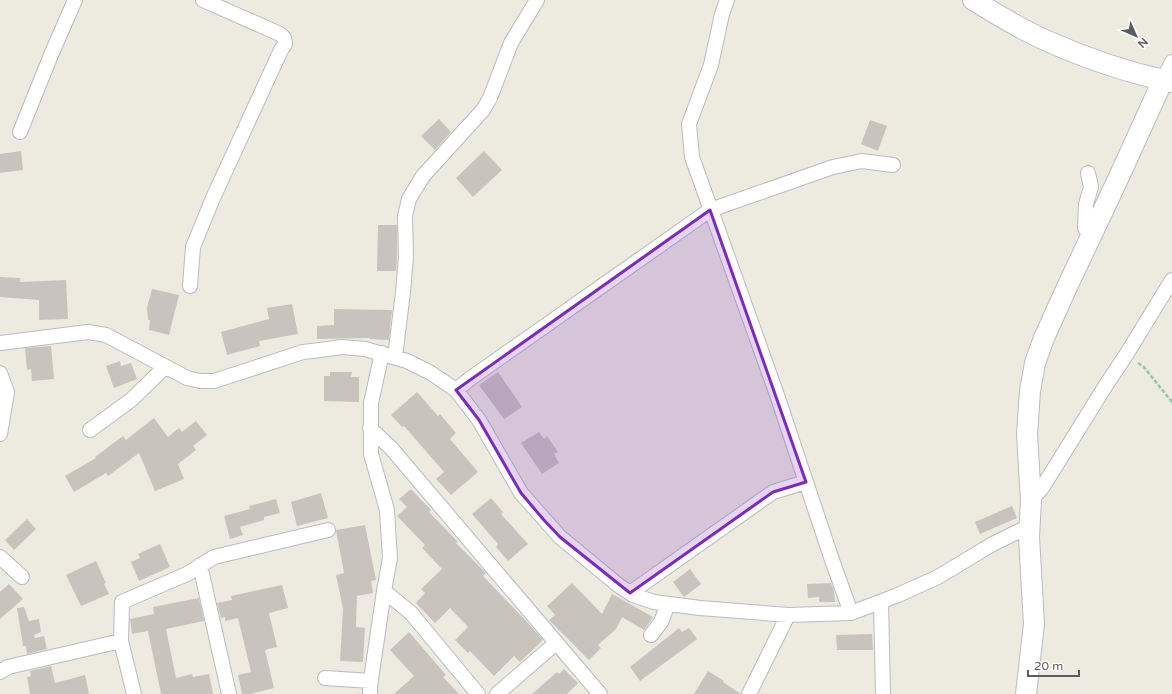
<svg xmlns="http://www.w3.org/2000/svg" width="1172" height="694" font-family="'Varela Round',sans-serif">
<style>
.building{fill:#c8c4bd}
.lines{fill:none;stroke-linecap:round;stroke-linejoin:round}
.street-casing{stroke:#b8bbc0;stroke-width:16}
.secondary-casing{stroke:#b9bcc3;stroke-width:22}
.path{stroke:#93c8a4;stroke-width:2.5;stroke-dasharray:4 2;stroke-linecap:butt}
.street{stroke:#fff;stroke-width:14}
.secondary{stroke:#fff;stroke-width:20}
.marked{fill:#7b2cbf;fill-opacity:0.2;stroke:#7b2cbf;stroke-width:3;stroke-linejoin:round}
</style>
<rect width="100%" height="100%" fill="#edebe0"/>
<path class="building" d="M 439,119 L 451,132 L 435,150 L 421,136 Z
M 870,120 L 887,126 L 878,151 L 861,144 Z
M 21,151 L 23,170 L 0,173 L 0,154 Z
M 484,151 L 502,170 L 473,197 L 456,178 Z
M 378,225 L 397,225 L 397,257 L 396,271 L 377,271 Z
M 0,277 L 20,278 L 20,282 L 66,280 L 68,319 L 39,320 L 39,300 L 0,297 Z
M 152,289 L 179,295 L 169,335 L 149,330 L 150,320 L 148,320 L 147,308 Z
M 292,304 L 298,334 L 259,341 L 260,346 L 227,355 L 221,332 L 269,319 L 267,308 Z
M 334,309 L 392,310 L 389,340 L 370,339 L 370,338 L 317,339 L 317,326 L 334,325 Z
M 51,346 L 54,379 L 32,381 L 31,369 L 27,370 L 25,348 Z
M 120,361 L 121,366 L 131,363 L 137,379 L 114,388 L 106,366 Z
M 330,372 L 352,372 L 351,377 L 359,377 L 359,402 L 324,401 L 324,376 L 330,376 Z
M 498,372 L 522,407 L 504,419 L 479,385 Z
M 417,392 L 438,416 L 440,414 L 456,433 L 450,439 L 478,472 L 451,495 L 436,479 L 444,472 L 404,426 L 402,427 L 391,415 Z
M 154,418 L 168,437 L 179,428 L 182,432 L 196,421 L 207,435 L 193,446 L 196,450 L 178,464 L 184,479 L 155,491 L 139,453 L 108,476 L 106,473 L 74,492 L 65,476 L 96,458 L 95,457 L 123,436 L 126,440 Z
M 539,432 L 544,439 L 547,436 L 558,452 L 554,454 L 559,463 L 542,474 L 521,443 Z
M 411,489 L 431,510 L 429,512 L 458,542 L 456,543 L 486,573 L 483,576 L 529,624 L 543,640 L 520,662 L 514,656 L 494,676 L 470,651 L 468,653 L 455,640 L 468,627 L 450,608 L 435,623 L 416,603 L 425,593 L 421,589 L 442,569 L 422,548 L 425,545 L 397,516 L 407,507 L 399,499 Z
M 321,493 L 328,518 L 297,526 L 291,502 Z
M 491,498 L 503,512 L 501,514 L 528,544 L 508,561 L 496,547 L 498,544 L 472,514 Z
M 276,499 L 280,513 L 264,517 L 264,520 L 240,527 L 243,535 L 230,539 L 224,516 L 250,509 L 249,506 Z
M 1012,506 L 1017,518 L 980,534 L 975,522 Z
M 27,519 L 36,529 L 14,550 L 5,540 Z
M 365,525 L 376,580 L 371,581 L 373,593 L 357,596 L 356,627 L 365,628 L 363,662 L 340,661 L 343,609 L 336,575 L 344,573 L 336,530 Z
M 160,544 L 170,567 L 139,581 L 131,562 L 140,558 L 138,554 Z
M 96,561 L 106,583 L 104,584 L 109,594 L 81,606 L 66,575 Z
M 690,569 L 701,584 L 684,597 L 673,582 Z
M 572,583 L 602,614 L 612,594 L 653,617 L 644,630 L 622,617 L 616,629 L 598,645 L 601,648 L 589,660 L 549,620 L 555,615 L 547,606 Z
M 831,583 L 834,591 L 835,602 L 819,602 L 819,597 L 808,598 L 807,584 Z
M 9,584 L 23,599 L 0,619 L 0,592 Z
M 282,585 L 288,608 L 269,613 L 277,647 L 265,650 L 274,688 L 250,694 L 242,694 L 238,675 L 251,672 L 238,618 L 225,621 L 225,617 L 221,618 L 217,603 L 232,600 L 231,596 Z
M 199,598 L 204,621 L 166,629 L 176,678 L 192,674 L 193,677 L 209,674 L 213,694 L 161,694 L 148,631 L 132,634 L 130,619 L 154,614 L 153,607 Z
M 24,607 L 29,621 L 39,619 L 41,632 L 34,635 L 35,638 L 44,636 L 47,649 L 27,654 L 26,646 L 23,646 L 17,608 Z
M 679,628 L 682,632 L 689,628 L 697,639 L 640,681 L 630,667 Z
M 409,632 L 446,675 L 443,677 L 459,694 L 394,694 L 414,676 L 390,650 Z
M 872,634 L 873,650 L 837,650 L 836,635 Z
M 51,666 L 55,683 L 85,675 L 89,694 L 30,694 L 27,677 L 31,676 L 30,671 Z
M 564,669 L 578,683 L 567,694 L 532,694 L 557,672 L 559,674 Z
M 708,671 L 724,681 L 723,682 L 741,694 L 694,694 Z"/>
<g class="lines">
<defs>
<path id="street" d="M 727,0 L 722,14 L 711,65 L 689,124 L 692,157 L 777,395 L 832,560 L 851,613
M 1163,80 L 1172,62
M 20,132 L 51,55 L 75,0
M 1088,173 L 1091,187 L 1086,204 L 1085,228 L 1091,236
M 190,286 L 193,247 L 213,198 L 281,50 L 285,44 L 284,38 L 280,34 L 203,0
M 0,343 L 88,332 L 106,335 L 187,378 L 200,381 L 214,381 L 303,352 L 320,350 L 342,347 L 365,349 L 407,361 L 431,373 L 456,390 L 479,420 L 521,493 L 560,537 L 618,585 L 633,595 L 654,602 L 700,608 L 788,615 L 851,613 L 898,595 L 938,577 L 991,545 L 1029,526
M 395,357 L 403,292 L 406,257 L 405,216 L 409,199 L 423,176 L 483,110 L 490,98 L 511,43 L 537,0
M 0,373 L 7,392 L 0,434
M 456,390 L 471,378 L 710,210 L 833,167 L 862,161 L 893,165
M 370,428 L 391,448 L 600,694
M 90,430 L 131,400 L 165,367
M 1031,500 L 1042,488 L 1106,385 L 1126,355 L 1172,280
M 0,557 L 22,577
M 200,565 L 229,694
M 384,591 L 411,613 L 478,694
M 630,593 L 773,492 L 806,482
M 881,602 L 883,694
M 651,635 L 661,622 L 668,604
M 0,672 L 8,667 L 121,641
M 325,678 L 371,681
M 134,694 L 121,641 L 122,602 L 187,574 L 214,557 L 328,530
M 370,694 L 370,686 L 384,591 L 390,558 L 387,510 L 371,454 L 371,403 L 382,353
M 497,694 L 556,643
M 749,694 L 788,615"/>
<path id="secondary" d="M 973,0 C 996,14 1020,29 1045,40 C 1085,58 1129,73 1172,82
M 1026,694 L 1034,624 L 1029,537 L 1031,500 L 1027,434 L 1030,391 L 1035,363 L 1044,338 L 1067,287 L 1118,179 L 1163,80"/>
</defs>
<use href="#street" class="street-casing"/>
<use href="#secondary" class="secondary-casing"/>
<path class="path" d="M 1138,363 L 1143,366 L 1172,402"/>
<use href="#street" class="street"/>
<use href="#secondary" class="secondary"/>
</g>
<path class="marked" d="M 710,210 L 806,482 L 773,492 L 630,593 L 560,537 L 543,519 L 521,493 L 479,420 L 456,390 Z"/>
<g transform="translate(1136 36) rotate(135)" stroke="#ffffff" stroke-width="3" paint-order="stroke">
<path d="M0-3L7 15L0 10L-7 15Z" fill="#595d62"/>
<text y="-6" font-size="11" font-weight="bold" text-anchor="middle" fill="#595d62">N</text>
</g>
<path d="M1028 670v6h51v-6" fill="none" stroke="#595d62" stroke-width="2"/>
<text x="1034" y="670" font-size="12" fill="#595d62" stroke="#ffffff" stroke-width="3" paint-order="stroke">20 m</text>
</svg>
